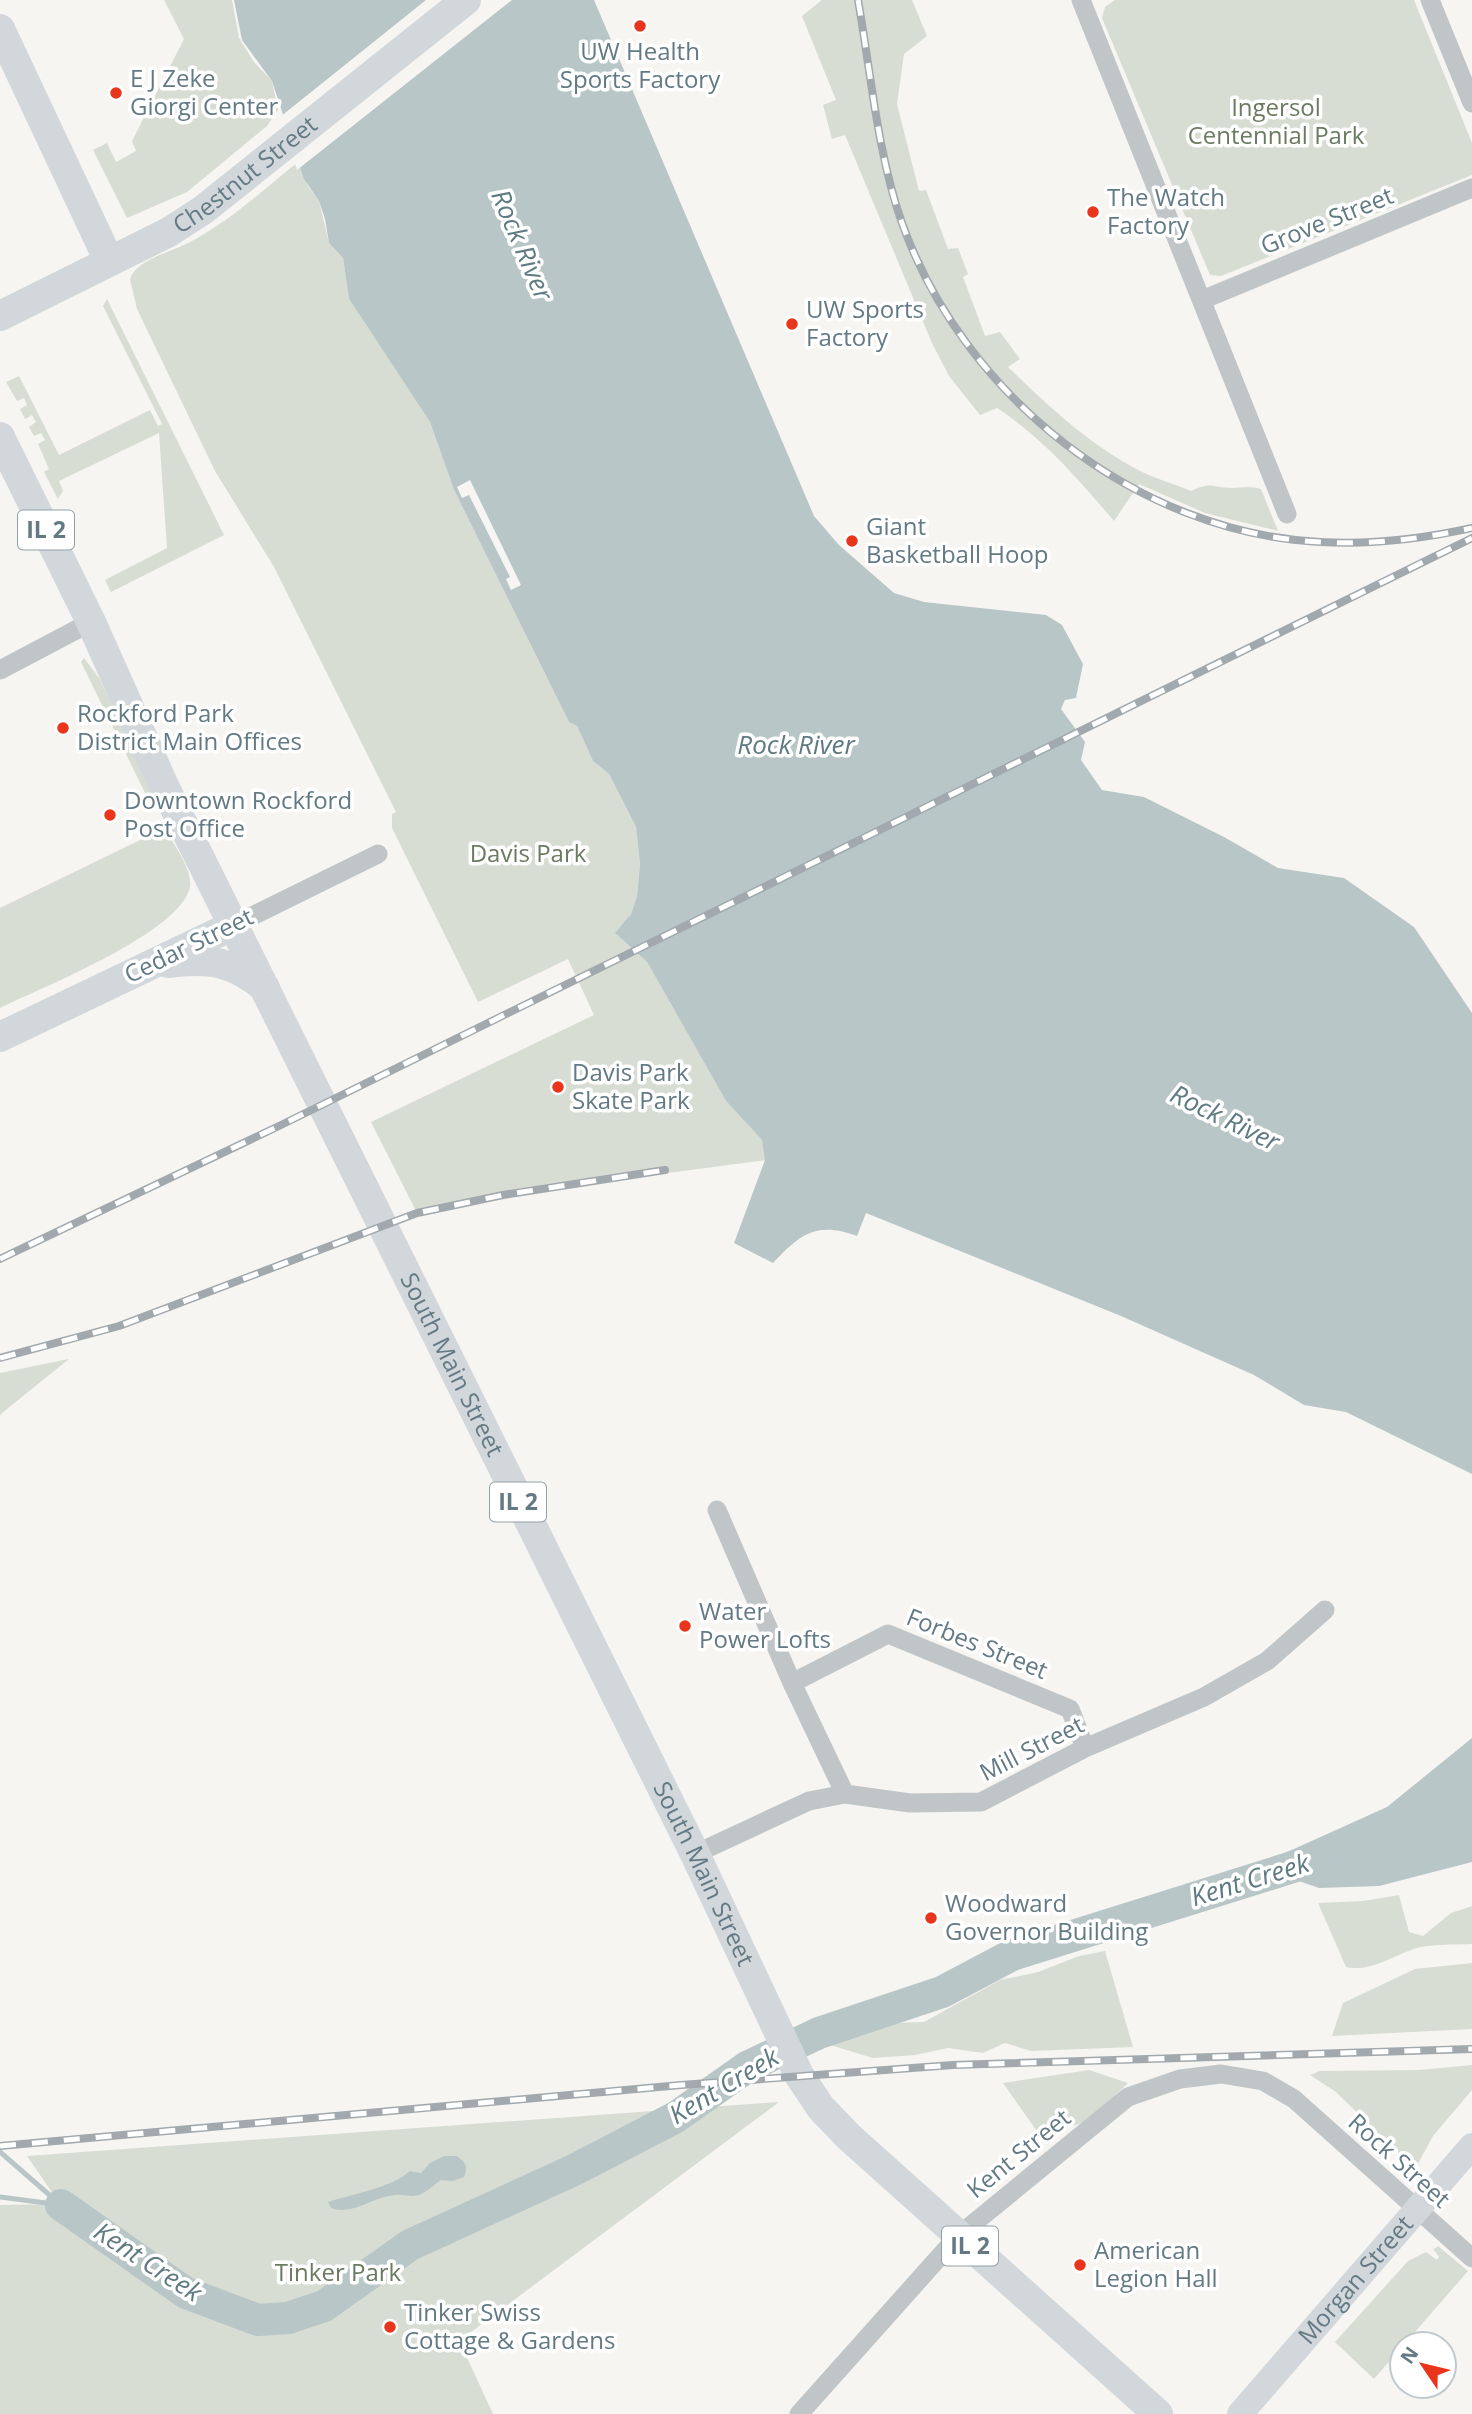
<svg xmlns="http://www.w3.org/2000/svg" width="1472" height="2414" font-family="'Open Sans',sans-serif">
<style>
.green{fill:#d7ddd2}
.water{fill:#b8c6c8}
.pier{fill:#f6f5f1}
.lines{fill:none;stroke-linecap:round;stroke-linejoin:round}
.stream{stroke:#b8c6c8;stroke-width:5}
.river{stroke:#b8c6c8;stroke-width:32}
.street{stroke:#c0c6c8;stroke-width:19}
.secondary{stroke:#d1d7da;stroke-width:26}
.primary{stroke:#d1d7da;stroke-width:30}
.rail-casing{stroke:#a1a9ae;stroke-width:8}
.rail{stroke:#fff;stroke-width:5;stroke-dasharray:16;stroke-linecap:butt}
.poi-dot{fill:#ea351d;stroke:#fff;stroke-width:2.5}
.labels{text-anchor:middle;stroke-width:7;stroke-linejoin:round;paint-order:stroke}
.shield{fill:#fff;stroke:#92a1a9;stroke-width:2}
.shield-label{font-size:23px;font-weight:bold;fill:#637984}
.poi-label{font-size:24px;fill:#637984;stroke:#fff;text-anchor:start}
.park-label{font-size:24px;fill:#6a7b62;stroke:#fff}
.street-label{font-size:24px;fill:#637984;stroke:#fff}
.water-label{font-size:26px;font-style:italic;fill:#5f7b81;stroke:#fff}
</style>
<rect width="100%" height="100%" fill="#f6f5f1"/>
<path class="green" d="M 164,0 L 232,0 L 239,38 L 254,62 L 272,81 L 278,110 L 267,126 L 187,192 L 127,218 L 93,150 L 107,143 L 116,162 L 136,151 L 132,141 L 184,39 Z
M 822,0 L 912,0 L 927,36 L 904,54 L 897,104 L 919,191 L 926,190 L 948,249 L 958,248 L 968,274 L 963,277 L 985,336 L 1000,332 L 1020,359 L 1008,367 C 1048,406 1090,445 1140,471 C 1156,479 1175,484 1191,491 C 1214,481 1211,488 1232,488 C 1243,488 1249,486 1261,489 L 1278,531 L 1205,513 L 1139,484 L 1114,521 C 1078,479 1044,439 997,408 L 980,415 L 949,376 L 932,343 L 845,135 L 832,139 L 823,105 L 836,100 L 802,16 Z
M 1115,0 L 1414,0 L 1472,143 L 1472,175 L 1221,276 L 1210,275 L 1102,18 L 1105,7 Z
M 298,162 L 308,186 L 319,201 L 329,243 L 343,258 L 349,299 L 430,422 L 454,490 L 569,722 L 577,726 L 593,761 L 609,774 L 636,827 L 640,864 L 637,896 L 631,914 L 616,934 L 647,962 L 726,1101 L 762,1140 L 766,1160 L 503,1195 L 417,1213 L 371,1122 L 594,1015 L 568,959 L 478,1002 L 392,828 L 392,814 L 396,812 L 274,567 L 215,471 L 137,309 L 130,279 C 136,260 171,252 188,243 C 228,223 263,190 298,162 Z
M 107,299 L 224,535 L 111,592 L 105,580 L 167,548 L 159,433 L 59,481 L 63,491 L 58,499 L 44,472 L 49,469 L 38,444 L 45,440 L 41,433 L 34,436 L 29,427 L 36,422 L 32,415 L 25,419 L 20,409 L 27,405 L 24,398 L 17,401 L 6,382 L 19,376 L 59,455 L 150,410 L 158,426 L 162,424 L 103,306 Z
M 84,658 L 99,678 L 159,804 L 150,803 L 81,662 Z
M 165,828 C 173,844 192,868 190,886 C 184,931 41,988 0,1008 L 0,908 Z
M 69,1359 L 2,1413 L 0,1415 L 0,1373 Z
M 1399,1895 L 1409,1932 L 1423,1936 L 1451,1913 L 1472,1906 L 1472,1944 C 1455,1945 1437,1944 1421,1947 C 1395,1953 1373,1973 1346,1967 L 1318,1903 L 1363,1901 Z
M 1105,1951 L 1133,2047 L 1031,2051 L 1005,2043 L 983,2053 L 948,2048 L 915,2055 L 873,2058 L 830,2045 L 891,2023 L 924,2022 L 1000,1980 L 1038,1972 L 1079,1956 Z
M 1472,1963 L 1472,2029 L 1332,2036 L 1343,2003 L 1415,1969 Z
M 1472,2065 L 1472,2090 L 1433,2136 L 1415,2169 L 1336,2092 L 1310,2075 L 1320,2071 L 1419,2070 Z
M 1089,2070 L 1128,2083 L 1088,2121 L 1046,2134 L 1039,2134 L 1003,2083 Z
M 779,2102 L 463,2338 L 464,2351 L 493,2414 L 0,2414 L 0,2205 L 60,2204 L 27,2156 Z
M 1431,2246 L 1434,2249 L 1438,2246 L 1468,2271 L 1374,2379 L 1335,2342 L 1408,2261 L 1426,2252 L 1437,2260 L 1439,2257 Z"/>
<path class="water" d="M 234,0 L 594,0 L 814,516 L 839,545 L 894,593 L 924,602 L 1046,615 L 1062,625 L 1083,664 L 1076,698 L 1065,700 L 1061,709 L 1085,742 L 1081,760 L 1102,790 L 1144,797 L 1224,837 L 1278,868 L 1344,878 L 1414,927 L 1472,1013 L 1472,1474 L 1346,1412 L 1304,1405 L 1254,1375 L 1121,1316 L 866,1213 L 857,1236 C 817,1221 800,1234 773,1263 L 734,1243 L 765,1160 L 762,1140 L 726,1101 L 647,962 L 615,933 L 631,914 L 637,896 L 640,864 L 636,827 L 609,774 L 593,761 L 577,726 L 569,722 L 454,490 L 430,422 L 349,299 L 343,258 L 329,243 L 325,219 L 319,201 L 304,179 L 272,81 L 242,40 Z
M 1472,1738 L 1472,1862 L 1379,1886 L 1319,1888 L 1256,1866 L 1387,1807 Z
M 444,2156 L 457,2156 C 466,2163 468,2166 464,2177 L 453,2181 L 441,2180 C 435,2184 429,2190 423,2193 C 413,2199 405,2194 395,2195 C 374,2196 353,2216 331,2208 L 328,2202 C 352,2194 391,2188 410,2171 L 421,2173 L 430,2163 Z"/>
<path class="pier" d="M 426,0 L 512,0 L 297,170 L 280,117 Z
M 470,480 L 521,585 L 511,590 L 506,579 L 510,577 L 469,495 L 462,498 L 457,487 Z"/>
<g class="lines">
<path class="stream" d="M 0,2152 L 61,2205
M 0,2197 L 61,2205"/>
<path class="river" d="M 61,2205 L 186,2293 L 258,2320 L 288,2318 L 324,2306 L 410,2245 L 574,2170 L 676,2117 L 747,2067 L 819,2033 L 942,1992 L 1012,1955 L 1315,1860"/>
<path class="street" d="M 1081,0 L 1287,514
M 1430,0 L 1472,103
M 1202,300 L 1472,188
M 0,670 L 91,622
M 234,925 L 378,854
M 717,1510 L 792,1683 L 845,1794
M 792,1683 L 888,1634 L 1070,1709 L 1085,1748
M 695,1854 L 809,1801 L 845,1794 L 910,1803 L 981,1802 L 1085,1748 L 1204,1697 L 1267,1661 L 1325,1610
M 799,2414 L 958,2236 L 1128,2097 L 1180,2079 L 1221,2074 L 1263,2081 L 1294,2099 L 1472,2258"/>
<path class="secondary" id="s1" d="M 1240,2414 L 1472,2146"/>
<g class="primary">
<path d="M 0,29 L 109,261"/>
<path id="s2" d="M 0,316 L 169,232 L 203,210 L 466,0"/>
<path id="s3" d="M 0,437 L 91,622 L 165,788 L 695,1854 L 799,2075 L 821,2108 L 849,2137 L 1158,2414"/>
<path d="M 168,963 C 209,958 233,961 265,988"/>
<path d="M 0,1037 L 234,925"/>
</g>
<defs>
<path id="rail" d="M 858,0 C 871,73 877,152 902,223 C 963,395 1136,533 1320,542 C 1371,545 1422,539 1472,528
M 0,1259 L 279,1126 L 1472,538
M 0,1358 L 119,1326 L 417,1213 L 503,1195 L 665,1170
M 0,2146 L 681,2085 L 953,2065 L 1472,2049"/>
</defs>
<use href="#rail" class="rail-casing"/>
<use href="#rail" class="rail"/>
</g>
<g class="poi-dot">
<circle cx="640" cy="26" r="7"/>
<circle cx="116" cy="93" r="7"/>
<circle cx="1093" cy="212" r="7"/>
<circle cx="792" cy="324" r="7"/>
<circle cx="852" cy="541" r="7"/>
<circle cx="63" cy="728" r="7"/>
<circle cx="110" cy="815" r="7"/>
<circle cx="558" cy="1087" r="7"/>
<circle cx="685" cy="1626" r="7"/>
<circle cx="931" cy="1918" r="7"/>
<circle cx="1080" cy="2265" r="7"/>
<circle cx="390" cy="2327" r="7"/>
</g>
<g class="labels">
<g class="shield">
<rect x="18" y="510.5" width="56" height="39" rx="5"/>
<rect x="490" y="1482.5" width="56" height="39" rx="5"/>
<rect x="942" y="2226.5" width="56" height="39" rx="5"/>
</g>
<g class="shield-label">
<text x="46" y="538">IL 2</text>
<text x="518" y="1510">IL 2</text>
<text x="970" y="2254">IL 2</text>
</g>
<g class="poi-label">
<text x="640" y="60" text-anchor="middle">UW Health<tspan x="640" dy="28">Sports Factory</tspan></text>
<text x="130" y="87">E J Zeke<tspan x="130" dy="28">Giorgi Center</tspan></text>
<text x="1107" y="206">The Watch<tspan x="1107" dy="28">Factory</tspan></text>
<text x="806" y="318">UW Sports<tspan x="806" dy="28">Factory</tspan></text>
<text x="866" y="535">Giant<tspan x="866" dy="28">Basketball Hoop</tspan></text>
<text x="77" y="722">Rockford Park<tspan x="77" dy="28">District Main Offices</tspan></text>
<text x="124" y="809">Downtown Rockford<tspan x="124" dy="28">Post Office</tspan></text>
<text x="572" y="1081">Davis Park<tspan x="572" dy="28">Skate Park</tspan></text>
<text x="699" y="1620">Water<tspan x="699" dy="28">Power Lofts</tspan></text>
<text x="945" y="1912">Woodward<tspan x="945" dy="28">Governor Building</tspan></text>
<text x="1094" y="2259">American<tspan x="1094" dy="28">Legion Hall</tspan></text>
<text x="404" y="2321">Tinker Swiss<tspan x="404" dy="28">Cottage &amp; Gardens</tspan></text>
</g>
<g class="park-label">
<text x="1276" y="116">Ingersol<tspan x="1276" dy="28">Centennial Park</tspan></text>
<text x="528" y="862">Davis Park</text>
<text x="338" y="2281">Tinker Park</text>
</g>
<g class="street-label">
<text dy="8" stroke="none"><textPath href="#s2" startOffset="284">Chestnut Street</textPath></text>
<text transform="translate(1327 221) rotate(-22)" y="8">Grove Street</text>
<text transform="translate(189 946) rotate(-26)" y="8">Cedar Street</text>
<text dy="8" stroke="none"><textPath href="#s3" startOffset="1032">South Main Street</textPath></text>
<text transform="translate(977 1644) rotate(22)" y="8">Forbes Street</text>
<text transform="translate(1032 1749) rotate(-27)" y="8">Mill Street</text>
<text dy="8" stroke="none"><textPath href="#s3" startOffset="1600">South Main Street</textPath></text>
<text transform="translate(1019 2154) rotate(-39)" y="8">Kent Street</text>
<text transform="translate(1399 2161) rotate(42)" y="8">Rock Street</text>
<text dy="8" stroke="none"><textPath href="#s1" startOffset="177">Morgan Street</textPath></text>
</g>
<g class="water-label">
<text transform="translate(522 245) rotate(67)" y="9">Rock River</text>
<text x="796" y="754">Rock River</text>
<text transform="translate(1225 1118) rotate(26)" y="9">Rock River</text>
<text transform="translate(1250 1880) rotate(-17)" y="9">Kent Creek</text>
<text transform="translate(724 2086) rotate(-31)" y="9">Kent Creek</text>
<text transform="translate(148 2262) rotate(33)" y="9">Kent Creek</text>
</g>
</g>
<g transform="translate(1423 2365) rotate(305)"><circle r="33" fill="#ffffff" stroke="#c1c9ce" stroke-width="2"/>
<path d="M0-5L12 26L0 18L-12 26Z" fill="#ea351d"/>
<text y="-10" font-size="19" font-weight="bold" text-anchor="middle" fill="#637984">N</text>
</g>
</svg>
